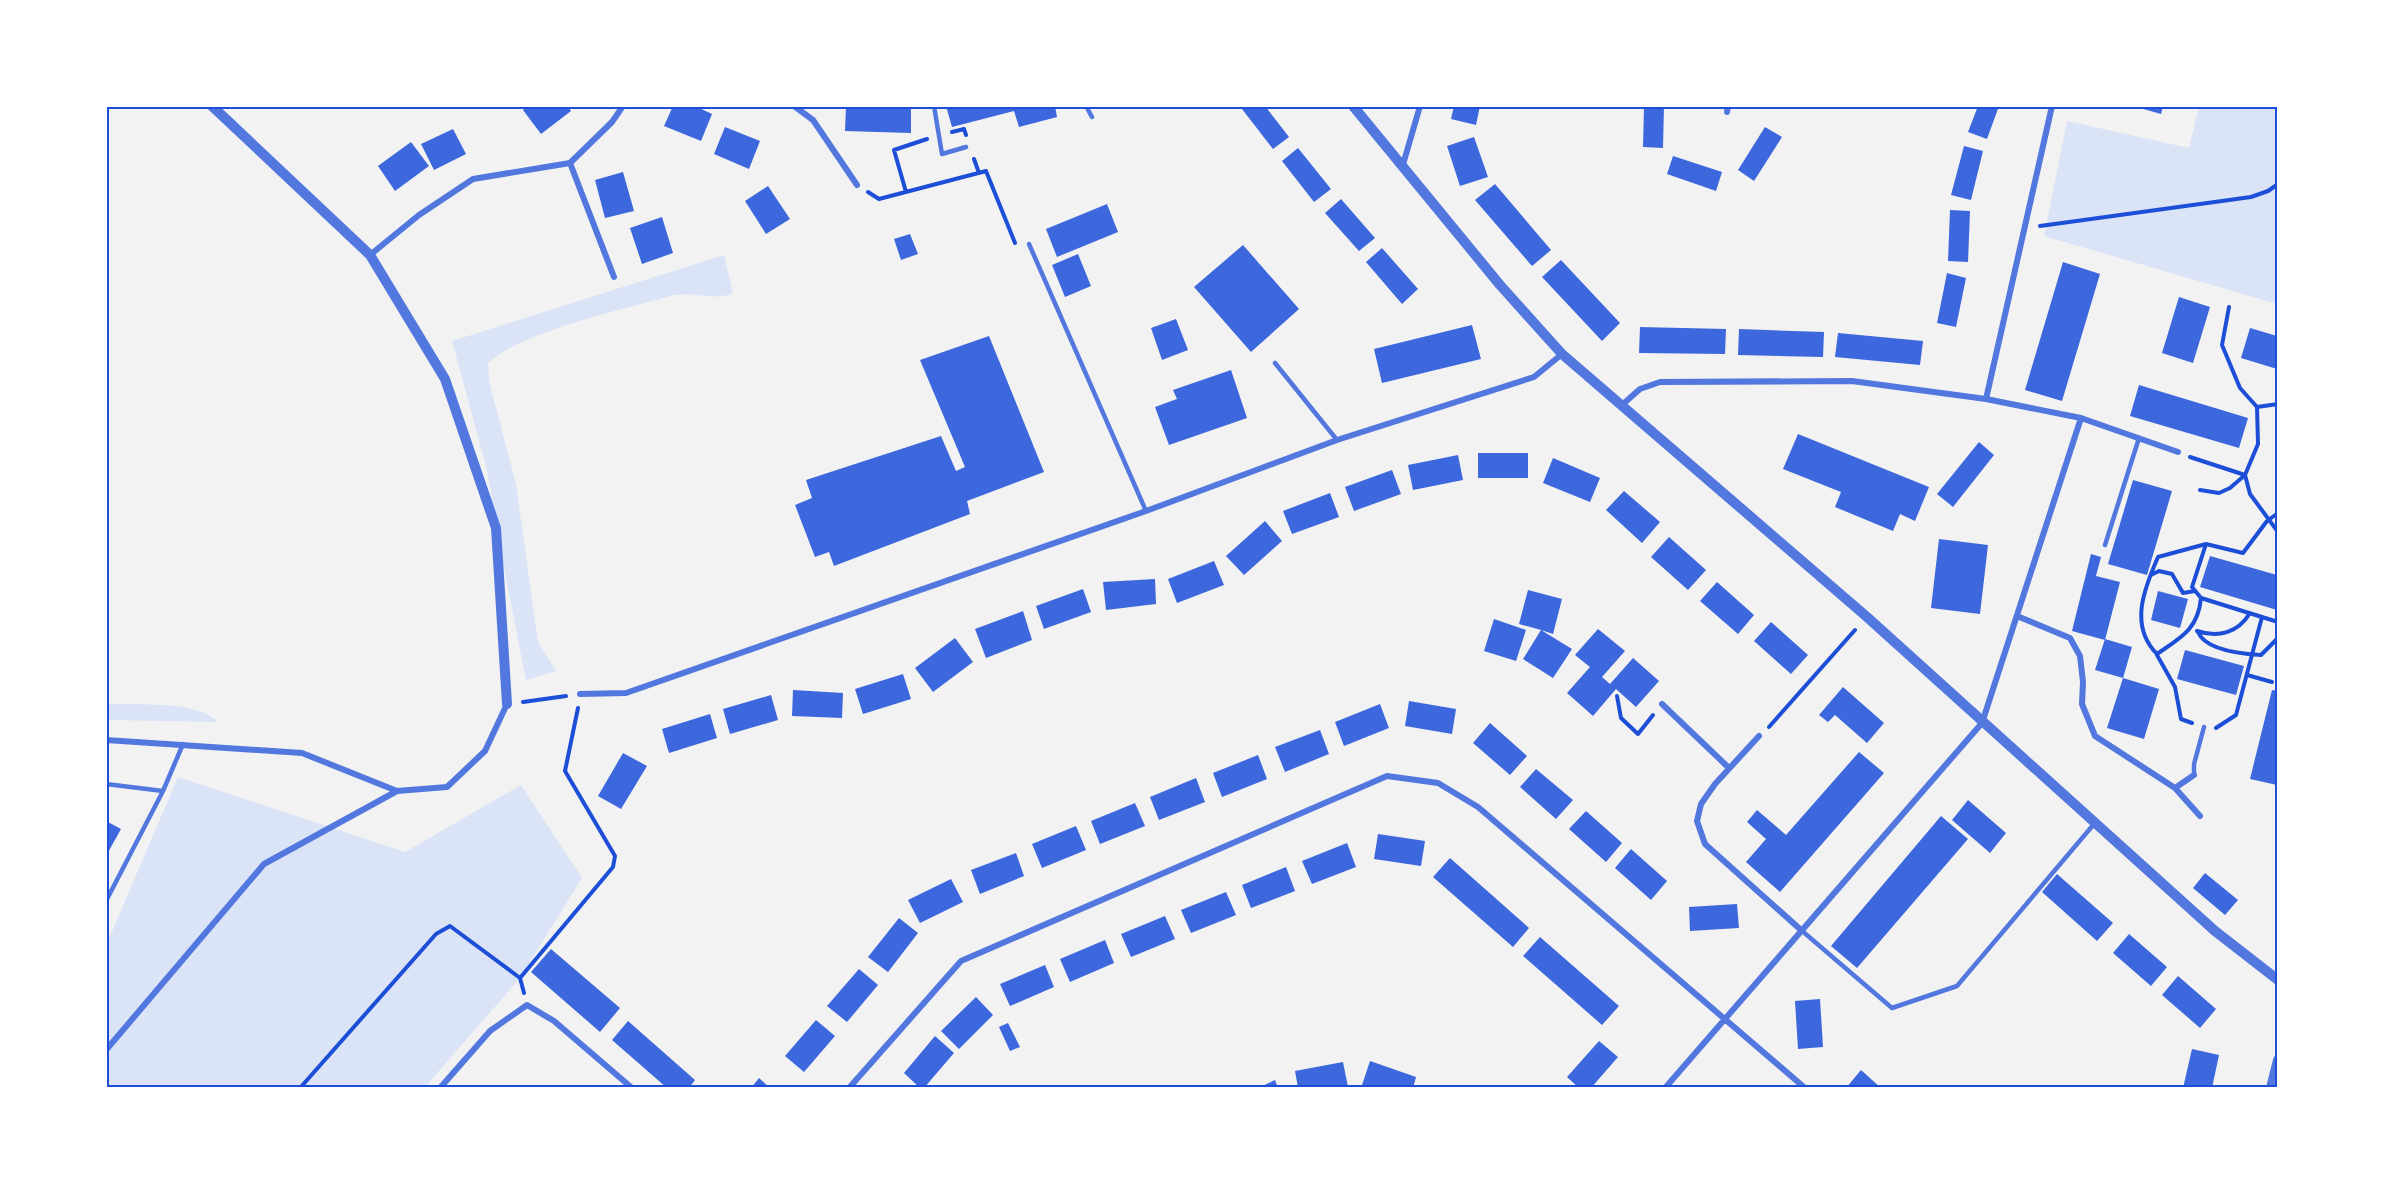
<svg xmlns="http://www.w3.org/2000/svg" width="2384" height="1194" font-family="Quicksand,sans-serif">
<style>
.green{fill:#dbe4f7}
.building{fill:#3d67dc}
.lines{fill:none;stroke-linecap:round;stroke-linejoin:round}
.path{stroke:#1d4ed8;stroke-width:4}
.service{stroke:#5277de;stroke-width:4.5}
.minor{stroke:#5277de;stroke-width:6}
.tertiary{stroke:#5277de;stroke-width:10}
.neatline{fill:none;stroke:#1d4ed8;stroke-width:2}
</style>
<rect width="100%" height="100%" fill="#f2f2f2"/>
<path class="green" d="M 2199,107 L 2277,107 L 2277,304 L 2044,236 L 2067,121 L 2189,148 Z
M 724,255 L 733,293 C 716,301 693,292 674,295 C 626,309 522,331 488,363 L 490,385 L 516,484 L 538,642 L 556,671 L 526,680 L 500,548 L 487,470 L 452,341 Z
M 106,704 C 136,705 198,700 218,722 L 107,720 Z
M 178,777 L 405,852 L 521,785 L 582,878 L 520,978 L 425,1087 L 107,1088 L 107,943 Z"/>
<path class="building" d="M 528,106 L 568,106 L 571,111 L 541,134 L 523,110 Z
M 673,106 L 695,106 L 712,114 L 701,141 L 664,126 Z
M 846,106 L 911,109 L 911,133 L 845,131 Z
M 946,106 L 1055,106 L 1057,117 L 1019,127 L 1014,111 L 952,127 Z
M 1246,106 L 1265,106 L 1289,137 L 1273,149 L 1242,109 Z
M 1454,106 L 1480,106 L 1476,125 L 1451,119 Z
M 1644,106 L 1664,106 L 1663,148 L 1643,147 Z
M 1978,106 L 1999,106 L 1987,139 L 1968,132 Z
M 2133,106 L 2163,106 L 2161,114 Z
M 725,127 L 760,141 L 749,169 L 714,154 Z
M 1765,127 L 1782,137 L 1754,181 L 1738,170 Z
M 453,129 L 466,154 L 434,170 L 421,144 Z
M 1474,137 L 1488,177 L 1460,186 L 1447,146 Z
M 411,142 L 429,166 L 395,191 L 378,166 Z
M 1964,146 L 1983,151 L 1971,200 L 1951,195 Z
M 1298,148 L 1331,189 L 1314,202 L 1282,161 Z
M 1673,156 L 1722,172 L 1716,191 L 1667,174 Z
M 623,172 L 634,211 L 605,218 L 595,180 Z
M 1495,184 L 1551,250 L 1532,266 L 1475,200 Z
M 768,186 L 790,219 L 766,234 L 745,201 Z
M 1341,199 L 1375,238 L 1359,251 L 1325,213 Z
M 1107,204 L 1118,232 L 1057,257 L 1046,229 Z
M 1950,210 L 1970,211 L 1968,262 L 1948,261 Z
M 662,217 L 673,253 L 642,264 L 630,228 Z
M 910,234 L 918,254 L 901,260 L 894,239 Z
M 1243,245 L 1299,309 L 1251,352 L 1194,287 Z
M 1382,248 L 1418,289 L 1402,304 L 1366,262 Z
M 1078,254 L 1091,286 L 1065,297 L 1052,265 Z
M 1561,260 L 1620,323 L 1602,341 L 1542,277 Z
M 2063,262 L 2100,274 L 2062,401 L 2025,390 Z
M 1947,273 L 1966,278 L 1956,327 L 1937,323 Z
M 2179,297 L 2210,307 L 2193,363 L 2162,353 Z
M 1176,319 L 1188,350 L 1162,360 L 1151,328 Z
M 1472,325 L 1481,359 L 1382,383 L 1374,349 Z
M 1640,327 L 1726,329 L 1725,354 L 1639,353 Z
M 2250,328 L 2277,336 L 2277,369 L 2241,358 Z
M 1739,329 L 1824,332 L 1823,357 L 1738,355 Z
M 1838,333 L 1923,341 L 1920,365 L 1835,357 Z
M 989,336 L 1044,472 L 967,501 L 970,514 L 834,566 L 829,552 L 815,557 L 795,505 L 812,498 L 806,480 L 941,436 L 956,471 L 965,467 L 920,360 Z
M 1231,370 L 1247,418 L 1169,445 L 1155,407 L 1177,399 L 1173,390 Z
M 2139,385 L 2248,418 L 2239,448 L 2130,416 Z
M 1798,434 L 1929,487 L 1915,521 L 1900,514 L 1893,531 L 1835,507 L 1841,492 L 1783,469 Z
M 1979,442 L 1994,455 L 1953,507 L 1937,494 Z
M 1478,453 L 1528,453 L 1528,478 L 1478,478 Z
M 1458,455 L 1463,480 L 1413,490 L 1408,465 Z
M 1553,458 L 1600,478 L 1590,502 L 1543,483 Z
M 1392,470 L 1401,494 L 1354,511 L 1345,487 Z
M 2133,480 L 2172,491 L 2147,575 L 2108,564 Z
M 1624,491 L 1660,522 L 1642,543 L 1606,510 Z
M 1330,493 L 1339,517 L 1292,534 L 1283,511 Z
M 1265,521 L 1282,541 L 1244,575 L 1226,556 Z
M 1669,537 L 1706,570 L 1688,590 L 1651,557 Z
M 1939,539 L 1988,545 L 1980,614 L 1931,608 Z
M 2091,554 L 2101,557 L 2096,576 L 2120,582 L 2105,640 L 2072,631 Z
M 2210,556 L 2277,575 L 2277,610 L 2200,587 Z
M 1214,561 L 1224,585 L 1177,603 L 1168,579 Z
M 1155,579 L 1156,604 L 1106,610 L 1103,582 Z
M 1717,582 L 1754,615 L 1738,634 L 1700,601 Z
M 1083,589 L 1091,612 L 1044,629 L 1036,606 Z
M 1528,590 L 1562,599 L 1553,634 L 1541,630 L 1572,649 L 1553,678 L 1523,659 L 1541,630 L 1519,624 Z
M 2158,591 L 2188,599 L 2180,628 L 2151,620 Z
M 1023,611 L 1032,640 L 986,658 L 975,629 Z
M 1494,619 L 1526,630 L 1516,661 L 1484,651 Z
M 1771,622 L 1808,655 L 1791,674 L 1754,641 Z
M 1598,629 L 1625,651 L 1602,677 L 1610,684 L 1633,658 L 1659,681 L 1636,707 L 1616,689 L 1593,716 L 1567,693 L 1590,667 L 1575,655 Z
M 955,638 L 973,662 L 933,692 L 915,668 Z
M 2105,639 L 2132,647 L 2123,678 L 2095,670 Z
M 2185,650 L 2244,666 L 2236,695 L 2177,679 Z
M 903,674 L 911,699 L 863,714 L 855,689 Z
M 2123,678 L 2159,689 L 2144,739 L 2107,728 Z
M 1843,687 L 1884,723 L 1867,743 L 1835,715 L 1828,722 L 1819,715 Z
M 793,690 L 843,693 L 842,718 L 792,716 Z
M 2272,690 L 2277,691 L 2277,785 L 2250,779 Z
M 771,695 L 778,720 L 730,734 L 723,709 Z
M 1409,701 L 1456,709 L 1452,734 L 1405,726 Z
M 1380,704 L 1389,728 L 1344,746 L 1335,722 Z
M 710,714 L 717,738 L 669,753 L 662,729 Z
M 1490,723 L 1527,756 L 1510,775 L 1473,743 Z
M 1320,730 L 1329,754 L 1285,772 L 1275,747 Z
M 1859,752 L 1884,773 L 1780,892 L 1746,862 L 1766,839 L 1747,822 L 1757,810 L 1786,835 Z
M 623,753 L 647,766 L 621,809 L 598,796 Z
M 1258,755 L 1267,779 L 1222,797 L 1213,773 Z
M 1536,769 L 1573,800 L 1556,819 L 1520,787 Z
M 1196,778 L 1205,802 L 1159,820 L 1150,797 Z
M 1968,800 L 2006,833 L 1990,853 L 1952,820 Z
M 1135,803 L 1145,826 L 1100,844 L 1091,821 Z
M 1586,811 L 1622,843 L 1606,862 L 1569,829 Z
M 1941,816 L 1968,839 L 1857,968 L 1831,946 Z
M 106,821 L 121,829 L 106,856 Z
M 1076,826 L 1086,850 L 1042,868 L 1032,844 Z
M 1378,834 L 1425,841 L 1421,866 L 1374,859 Z
M 1347,843 L 1356,867 L 1312,884 L 1302,861 Z
M 1631,849 L 1667,881 L 1651,900 L 1615,868 Z
M 1016,853 L 1024,876 L 980,894 L 971,870 Z
M 1450,858 L 1529,928 L 1513,947 L 1433,877 Z
M 1286,867 L 1295,891 L 1251,908 L 1242,885 Z
M 2205,873 L 2238,900 L 2225,915 L 2193,888 Z
M 2057,874 L 2113,923 L 2097,941 L 2042,892 Z
M 951,879 L 963,902 L 920,923 L 908,900 Z
M 1226,892 L 1236,915 L 1191,933 L 1181,910 Z
M 1737,904 L 1739,928 L 1690,931 L 1689,907 Z
M 1165,916 L 1175,939 L 1131,957 L 1121,934 Z
M 899,918 L 918,933 L 888,972 L 868,957 Z
M 2129,934 L 2167,967 L 2151,986 L 2113,953 Z
M 1540,937 L 1619,1006 L 1602,1025 L 1523,956 Z
M 1105,940 L 1114,963 L 1070,982 L 1060,959 Z
M 551,949 L 620,1008 L 600,1032 L 531,972 Z
M 1045,965 L 1054,987 L 1010,1006 L 1000,984 Z
M 859,969 L 878,985 L 847,1022 L 827,1006 Z
M 2178,976 L 2216,1009 L 2200,1028 L 2162,995 Z
M 976,997 L 993,1015 L 959,1049 L 941,1031 Z
M 1820,999 L 1823,1047 L 1798,1049 L 1795,1001 Z
M 816,1020 L 835,1036 L 804,1072 L 785,1056 Z
M 628,1021 L 695,1080 L 689,1088 L 667,1088 L 612,1040 Z
M 1008,1023 L 1020,1047 L 1010,1051 L 999,1027 Z
M 935,1036 L 954,1053 L 924,1088 L 920,1088 L 904,1073 Z
M 1599,1041 L 1618,1057 L 1591,1088 L 1579,1088 L 1567,1077 Z
M 2192,1049 L 2219,1055 L 2212,1088 L 2183,1088 Z
M 1370,1061 L 1416,1077 L 1413,1088 L 1362,1085 Z
M 1343,1062 L 1348,1087 L 1298,1088 L 1295,1071 Z
M 1861,1070 L 1881,1088 L 1846,1088 Z
M 759,1078 L 770,1088 L 751,1088 Z
M 1275,1080 L 1278,1088 L 1258,1088 Z"/>
<g class="lines">
<path class="path" d="M 952,132 L 964,129 L 966,135
M 974,159 L 979,173
M 868,192 L 879,199 L 986,171 L 1015,243
M 906,192 L 894,150 L 927,139
M 2040,226 L 2251,197 L 2268,191 L 2278,184
M 2257,407 L 2278,404
M 2190,457 L 2245,475 L 2250,494 L 2278,532
M 2200,490 L 2219,493 L 2230,488 L 2245,475 L 2258,444 L 2257,407 L 2240,388 L 2222,345 L 2229,307
M 2206,544 L 2192,587 L 2201,598 C 2198,630 2180,638 2157,654 C 2129,626 2144,589 2158,557 L 2206,544 L 2243,553 L 2267,521 L 2278,513
M 2151,575 L 2159,571 L 2172,574 L 2183,593 L 2195,591
M 2201,598 L 2278,622
M 2197,631 C 2218,638 2238,633 2250,613
M 2198,632 C 2206,651 2243,654 2261,655 L 2278,638
M 2157,655 L 2175,687 L 2181,719 L 2192,723
M 2247,675 L 2272,682
M 1617,696 L 1621,718 L 1638,734 L 1653,715
M 523,702 L 566,696
M 1769,727 L 1855,630
M 2216,728 L 2236,715 L 2262,617
M 524,993 L 520,978 L 613,867 L 615,856 L 565,771 L 578,708
M 300,1088 L 436,934 L 450,926 L 520,978"/>
<path class="service" d="M 934,106 L 942,154 L 966,147
M 1086,106 L 1092,117
M 1029,244 L 1146,511
M 1275,363 L 1337,440
M 2105,545 L 2139,438
M 2194,775 L 2194,764 L 2204,727
M 106,784 L 163,791 L 183,744
M 106,901 L 163,791
M 1801,930 L 1892,1008 L 1957,986 L 2094,824"/>
<path class="minor" d="M 794,106 L 813,120 L 857,185
M 1727,112 L 1728,106
M 570,163 L 614,277
M 1402,168 L 1420,106
M 370,255 L 419,215 L 473,179 L 570,163 L 612,122 L 623,106
M 1986,399 L 2052,106
M 1623,404 L 1640,389 L 1660,382 L 1852,381 L 1986,399 L 2081,418 L 2178,452
M 2017,616 L 2070,638 L 2080,656 L 2083,682 L 2082,704 L 2095,736 L 2175,788 L 2194,775
M 580,694 L 626,693 L 1146,511 L 1337,440 L 1534,377 L 1562,354
M 1662,704 L 1728,767
M 1759,736 L 1715,784 L 1701,804 L 1697,821 L 1705,844 L 1801,930
M 106,740 L 302,753 L 397,791 L 447,787 L 485,751 L 507,704
M 2175,788 L 2200,816
M 106,1050 L 264,864 L 397,791
M 440,1088 L 490,1031 L 527,1005 L 554,1021 L 632,1088
M 849,1088 L 961,961 L 1387,776 L 1438,783 L 1478,807 L 1805,1088
M 1665,1088 L 1982,723 L 2081,418"/>
<path class="tertiary" d="M 212,106 L 370,255 L 445,379 L 496,528 L 507,704
M 1353,106 L 1500,285 L 1562,354 L 1867,617 L 2215,931 L 2278,980
M 2271,1088 L 2278,1060"/>
</g>
<rect width="2384" height="1194" fill="none" stroke="#ffffff" stroke-width="216"/>
<rect x="108" y="108" width="2168" height="978" class="neatline"/>
</svg>
